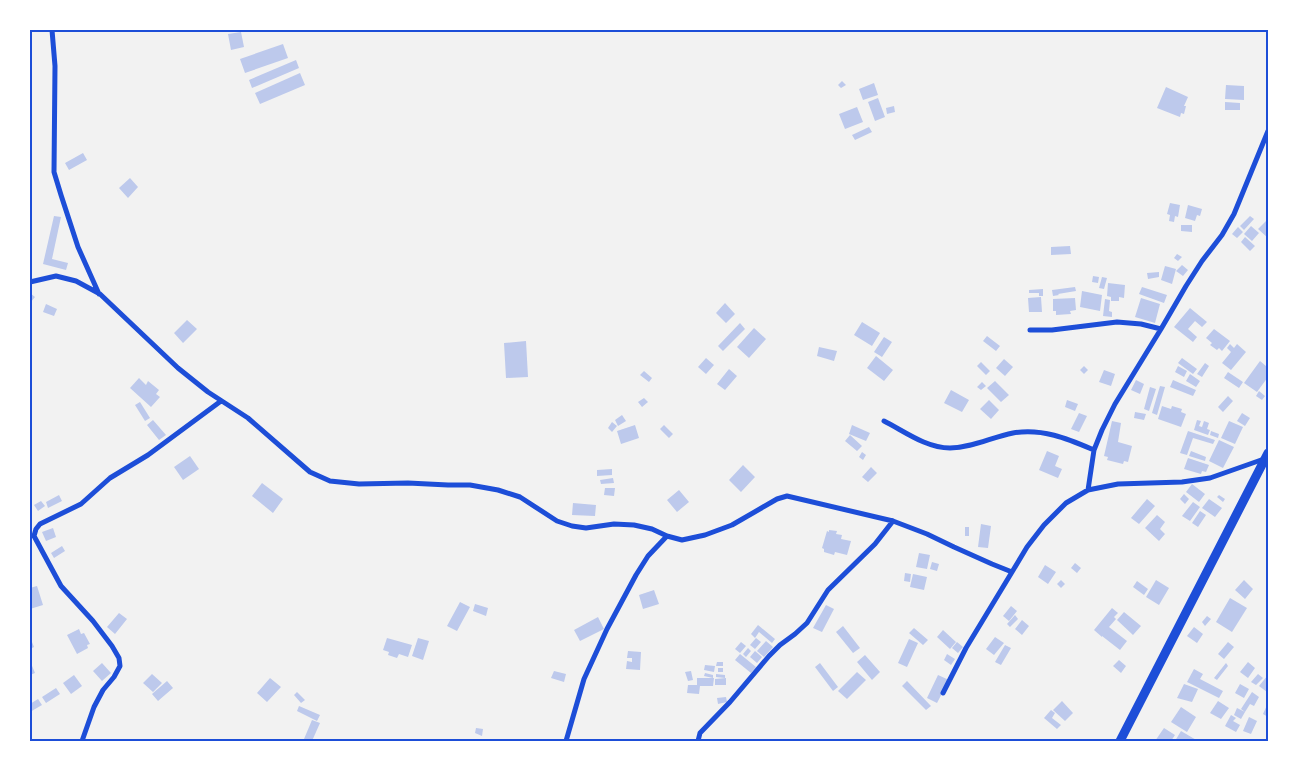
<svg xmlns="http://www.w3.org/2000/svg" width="1298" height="771" font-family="Raleway,sans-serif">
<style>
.building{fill:#bdc9ec}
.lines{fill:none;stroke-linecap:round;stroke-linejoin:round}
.minor{stroke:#1d4ed8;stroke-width:5}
.primary{stroke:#1d4ed8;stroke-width:9}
.neatline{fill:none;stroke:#1d4ed8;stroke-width:2}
</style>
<rect width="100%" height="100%" fill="#f2f2f2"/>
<path class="building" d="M 241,32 L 244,47 L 231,50 L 228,34 Z
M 283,44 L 288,58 L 245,73 L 240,59 Z
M 296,60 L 299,68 L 252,88 L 249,80 Z
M 300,73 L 305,85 L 260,104 L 255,93 Z
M 842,81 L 846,85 L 841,88 L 838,85 Z
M 874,83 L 878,95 L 863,100 L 859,89 Z
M 1226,85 L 1244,86 L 1244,100 L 1225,99 Z
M 1166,87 L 1188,97 L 1184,106 L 1186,106 L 1184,114 L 1181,113 L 1180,117 L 1157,108 Z
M 878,98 L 885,117 L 875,121 L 868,102 Z
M 1225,102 L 1240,103 L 1240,110 L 1225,110 Z
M 894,106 L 895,112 L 887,114 L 886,108 Z
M 857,107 L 863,122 L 845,129 L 839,114 Z
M 869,127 L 872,132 L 855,140 L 852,135 Z
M 83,153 L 87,160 L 69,170 L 65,163 Z
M 130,178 L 138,187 L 128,198 L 119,188 Z
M 1170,203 L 1180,205 L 1178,217 L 1175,216 L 1174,222 L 1169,221 L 1170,215 L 1167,214 Z
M 1188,205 L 1202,209 L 1200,216 L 1197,215 L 1195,221 L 1185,218 Z
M 54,216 L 61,217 L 52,259 L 68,263 L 66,270 L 43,264 Z
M 1250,216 L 1254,219 L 1244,230 L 1240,226 Z
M 1268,219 L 1268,238 L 1258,229 Z
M 1181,225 L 1192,225 L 1192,232 L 1181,231 Z
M 1251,226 L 1259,233 L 1252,241 L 1244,234 Z
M 1238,227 L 1243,232 L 1237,238 L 1232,234 Z
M 1245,237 L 1255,246 L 1250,251 L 1241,242 Z
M 1070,246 L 1071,254 L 1051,255 L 1051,247 Z
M 1177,254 L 1182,257 L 1178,261 L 1174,258 Z
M 1182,265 L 1188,270 L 1183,276 L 1176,271 Z
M 1165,266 L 1176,269 L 1172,284 L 1161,280 Z
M 1159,272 L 1159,277 L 1148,279 L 1147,273 Z
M 1093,276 L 1099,277 L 1098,283 L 1092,282 Z
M 1102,277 L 1107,278 L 1104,289 L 1099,288 Z
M 1108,283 L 1125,285 L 1124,298 L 1119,297 L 1119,301 L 1111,301 L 1111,295 L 1111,297 L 1107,296 Z
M 1075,287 L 1076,291 L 1058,294 L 1059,295 L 1053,296 L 1052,290 Z
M 1142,287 L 1167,295 L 1164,303 L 1139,294 Z
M 1043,289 L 1043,296 L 1039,296 L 1039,293 L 1029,293 L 1029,290 Z
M 1082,291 L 1102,295 L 1100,311 L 1080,307 Z
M 30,293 L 35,297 L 30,303 Z
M 1041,297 L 1042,312 L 1029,312 L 1028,298 Z
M 1075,298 L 1076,310 L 1070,311 L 1071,314 L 1056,315 L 1056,311 L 1053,311 L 1053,299 Z
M 1141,298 L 1160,304 L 1155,323 L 1135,317 Z
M 1105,299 L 1110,300 L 1109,311 L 1112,312 L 1112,317 L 1103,316 Z
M 725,303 L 735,314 L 726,323 L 716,313 Z
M 46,304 L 57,309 L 54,316 L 43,312 Z
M 1190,308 L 1207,322 L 1202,327 L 1195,321 L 1188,329 L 1197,337 L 1193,342 L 1174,327 Z
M 187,320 L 197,329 L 183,343 L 174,333 Z
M 862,322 L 880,333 L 872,346 L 854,335 Z
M 740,323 L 745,329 L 723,351 L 718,346 Z
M 754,328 L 766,339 L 749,358 L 737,347 Z
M 1214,329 L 1230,341 L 1222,351 L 1219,348 L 1217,350 L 1210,345 L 1212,343 L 1206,338 Z
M 987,336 L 1000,346 L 996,351 L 983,341 Z
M 884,337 L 892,342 L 882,357 L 874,352 Z
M 526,341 L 528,377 L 506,378 L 504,343 Z
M 1230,344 L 1234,348 L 1237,344 L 1246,352 L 1231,370 L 1222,363 L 1231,352 L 1227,348 Z
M 819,347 L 837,351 L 834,361 L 817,356 Z
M 876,356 L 893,370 L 884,381 L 867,368 Z
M 706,358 L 714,365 L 706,374 L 698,367 Z
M 1182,358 L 1197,369 L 1193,374 L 1178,363 Z
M 1004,359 L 1013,367 L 1005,376 L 996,368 Z
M 1260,361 L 1266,366 L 1268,364 L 1268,377 L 1257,392 L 1244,383 Z
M 981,362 L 990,371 L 986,375 L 977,366 Z
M 1205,363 L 1209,366 L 1202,377 L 1197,374 Z
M 1084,366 L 1088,370 L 1084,374 L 1080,370 Z
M 1178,366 L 1187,371 L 1184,377 L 1175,372 Z
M 729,369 L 737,376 L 725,390 L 717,384 Z
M 1104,370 L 1115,374 L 1111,386 L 1099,382 Z
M 644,371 L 652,378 L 649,382 L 640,375 Z
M 1228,372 L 1243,382 L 1239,388 L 1224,378 Z
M 1190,374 L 1200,381 L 1196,387 L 1186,381 Z
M 139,378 L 146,385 L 148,381 L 159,390 L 156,394 L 160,397 L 151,407 L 130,388 Z
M 1136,380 L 1144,384 L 1140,394 L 1131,390 Z
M 1173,380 L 1196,390 L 1193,396 L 1170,387 Z
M 995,381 L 1009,395 L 1001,402 L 987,388 Z
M 982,382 L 986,386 L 981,390 L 977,387 Z
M 1160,386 L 1165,387 L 1157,415 L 1152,413 Z
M 1150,387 L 1156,389 L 1149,411 L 1144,409 Z
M 951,390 L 969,400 L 962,412 L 944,403 Z
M 1259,391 L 1265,396 L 1262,400 L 1256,396 Z
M 1228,396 L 1233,401 L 1223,412 L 1218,407 Z
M 644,398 L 648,402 L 642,407 L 638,402 Z
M 989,400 L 999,410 L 991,419 L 980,409 Z
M 1067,400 L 1078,404 L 1075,411 L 1065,407 Z
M 140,402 L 150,418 L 145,421 L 135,405 Z
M 1162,406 L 1171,409 L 1172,406 L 1182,409 L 1181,412 L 1186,414 L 1181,427 L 1158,419 Z
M 1135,412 L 1146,414 L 1144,420 L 1134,418 Z
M 1079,413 L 1087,416 L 1079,432 L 1071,429 Z
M 1242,413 L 1250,418 L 1245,426 L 1237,421 Z
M 622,415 L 626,421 L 618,426 L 615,420 Z
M 153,420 L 166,435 L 159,440 L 147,425 Z
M 1197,420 L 1201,421 L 1199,426 L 1202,427 L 1204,421 L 1209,423 L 1207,429 L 1210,430 L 1208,435 L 1194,430 Z
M 1112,421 L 1121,423 L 1118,442 L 1132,446 L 1128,462 L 1124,461 L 1123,464 L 1107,460 L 1108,457 L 1104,456 Z
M 1229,421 L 1243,427 L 1235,444 L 1221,438 Z
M 612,422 L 617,426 L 612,432 L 608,428 Z
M 635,425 L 639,438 L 621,444 L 617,431 Z
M 664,425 L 673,434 L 669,438 L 660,429 Z
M 852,425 L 870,433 L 866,441 L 849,434 Z
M 1188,431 L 1215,440 L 1213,444 L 1193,438 L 1187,455 L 1180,453 Z
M 1211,431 L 1219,434 L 1218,438 L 1210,435 Z
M 850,435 L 862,446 L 857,451 L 845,441 Z
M 1219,440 L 1234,447 L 1223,468 L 1209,461 Z
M 1047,451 L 1059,456 L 1055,466 L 1062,469 L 1058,478 L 1039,470 Z
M 1191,451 L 1206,457 L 1205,461 L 1189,456 Z
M 862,452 L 866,455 L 863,460 L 859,457 Z
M 190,456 L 199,469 L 183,480 L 174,467 Z
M 1188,458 L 1209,465 L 1206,472 L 1202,471 L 1201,474 L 1184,469 Z
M 743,465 L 755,477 L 741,492 L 729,480 Z
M 871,467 L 877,473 L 868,482 L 862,477 Z
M 612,469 L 612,475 L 597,476 L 597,470 Z
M 613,478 L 614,483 L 601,484 L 600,480 Z
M 262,483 L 283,499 L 273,513 L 252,496 Z
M 1192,484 L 1205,494 L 1199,502 L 1186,492 Z
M 605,488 L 615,488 L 614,496 L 604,495 Z
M 679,490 L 689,502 L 677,512 L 667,500 Z
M 1184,494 L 1189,499 L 1185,504 L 1180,499 Z
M 59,495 L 62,501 L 48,508 L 46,502 Z
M 1219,495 L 1225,499 L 1223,502 L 1217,497 Z
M 1147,499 L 1155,506 L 1139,524 L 1131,518 Z
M 1209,499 L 1222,508 L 1215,517 L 1202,508 Z
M 41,501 L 45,506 L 38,511 L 34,505 Z
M 1193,502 L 1200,507 L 1190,521 L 1182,516 Z
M 573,503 L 596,505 L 595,516 L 572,515 Z
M 1200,511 L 1206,515 L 1198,527 L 1192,523 Z
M 1157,515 L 1165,522 L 1160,529 L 1165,534 L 1159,541 L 1145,528 Z
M 981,524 L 991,526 L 988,548 L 978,547 Z
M 965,527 L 969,527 L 969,536 L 965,536 Z
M 53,528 L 56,537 L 46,541 L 42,532 Z
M 829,530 L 837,531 L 836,534 L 842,535 L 841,539 L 851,541 L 847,555 L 835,552 L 834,555 L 824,552 L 824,549 L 822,548 L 827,531 L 829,532 Z
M 62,546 L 65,551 L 54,558 L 51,553 Z
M 919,553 L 930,555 L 927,569 L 916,567 Z
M 932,562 L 939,564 L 937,571 L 930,569 Z
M 1075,563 L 1081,568 L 1077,573 L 1071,568 Z
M 1045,565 L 1056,572 L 1048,584 L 1038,577 Z
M 905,573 L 911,574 L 910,582 L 904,581 Z
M 913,574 L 927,577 L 924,590 L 910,587 Z
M 1061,580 L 1065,584 L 1061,588 L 1057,584 Z
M 1156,580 L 1169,588 L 1159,605 L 1146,597 Z
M 1244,580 L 1253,589 L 1245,599 L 1235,590 Z
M 1137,581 L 1148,589 L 1144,595 L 1133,587 Z
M 37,586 L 43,605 L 30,609 L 30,588 Z
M 654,590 L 659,604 L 643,609 L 639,595 Z
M 1230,598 L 1247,608 L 1232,632 L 1216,622 Z
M 460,602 L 470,607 L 457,631 L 447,626 Z
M 475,604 L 488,608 L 486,616 L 473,611 Z
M 826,605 L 834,609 L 822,632 L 813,628 Z
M 1011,606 L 1017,611 L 1009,621 L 1003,616 Z
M 1112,608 L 1118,613 L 1114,617 L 1116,619 L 1109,627 L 1127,641 L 1120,650 L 1102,636 L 1102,637 L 1094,630 Z
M 1124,612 L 1141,626 L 1133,635 L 1117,620 Z
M 119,613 L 127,619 L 115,634 L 107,627 Z
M 1015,615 L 1018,619 L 1010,627 L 1007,624 Z
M 1207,616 L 1211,619 L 1205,626 L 1202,622 Z
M 598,617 L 604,629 L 580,641 L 574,630 Z
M 1022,620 L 1029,626 L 1022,635 L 1015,629 Z
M 758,625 L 775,639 L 772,643 L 759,632 L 755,638 L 751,634 Z
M 843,626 L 860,648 L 853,653 L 836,632 Z
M 1194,627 L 1203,634 L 1197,643 L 1187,636 Z
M 914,628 L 928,640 L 923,645 L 909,633 Z
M 79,629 L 81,634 L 84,633 L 90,644 L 87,645 L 88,648 L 77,654 L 67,635 Z
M 943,630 L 956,642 L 950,649 L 937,637 Z
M 30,637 L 34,647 L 30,649 Z
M 995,637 L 1004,643 L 994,655 L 986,649 Z
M 387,638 L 412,645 L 408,657 L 399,654 L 397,658 L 388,655 L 389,652 L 383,650 Z
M 418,638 L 429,641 L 423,660 L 412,656 Z
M 756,638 L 761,642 L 755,649 L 750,645 Z
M 909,639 L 918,643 L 907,667 L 898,663 Z
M 766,641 L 773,647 L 764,657 L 757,651 Z
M 741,642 L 746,646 L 740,653 L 735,649 Z
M 957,642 L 963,647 L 958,653 L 952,648 Z
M 1228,642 L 1234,647 L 1224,659 L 1218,654 Z
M 1005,645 L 1011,648 L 1001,665 L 995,662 Z
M 748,648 L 751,651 L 746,657 L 743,654 Z
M 628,651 L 641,652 L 640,670 L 626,669 L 627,661 L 632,662 L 632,658 L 627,658 Z
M 755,651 L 762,657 L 757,663 L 750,657 Z
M 740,654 L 756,667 L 751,673 L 735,660 Z
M 947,654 L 955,659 L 951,665 L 944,660 Z
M 865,655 L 880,672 L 872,680 L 857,662 Z
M 1119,660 L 1126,666 L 1121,673 L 1113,666 Z
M 30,661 L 35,673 L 30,675 Z
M 717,662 L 723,662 L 723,666 L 716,666 Z
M 1248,662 L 1255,668 L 1248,678 L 1240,672 Z
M 102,663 L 111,673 L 102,681 L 93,671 Z
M 820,663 L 838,687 L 833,691 L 815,667 Z
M 1226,663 L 1228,666 L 1217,680 L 1214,678 Z
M 705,665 L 715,666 L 714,672 L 704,670 Z
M 718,668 L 723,668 L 723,672 L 718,672 Z
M 1194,669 L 1203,674 L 1200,679 L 1223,691 L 1219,698 L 1187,682 Z
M 554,671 L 566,674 L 564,682 L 551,678 Z
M 691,671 L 693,680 L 688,681 L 685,672 Z
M 857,672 L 866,680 L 847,699 L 838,691 Z
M 705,673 L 713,675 L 713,678 L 704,676 Z
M 152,674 L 162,683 L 153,692 L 143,683 Z
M 716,674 L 725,675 L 725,678 L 716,677 Z
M 1258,674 L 1263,678 L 1256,685 L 1251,682 Z
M 74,675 L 82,686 L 71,694 L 63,683 Z
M 938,675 L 949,680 L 937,703 L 927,698 Z
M 1268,675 L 1268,690 L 1267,692 L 1259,686 Z
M 270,678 L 281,687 L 267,702 L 257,693 Z
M 697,678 L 714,678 L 713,686 L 700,686 L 699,694 L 687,693 L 688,685 L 697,685 Z
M 726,678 L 726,685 L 715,685 L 715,679 Z
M 167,681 L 173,688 L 158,701 L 152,694 Z
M 907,681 L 931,706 L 926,710 L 902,686 Z
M 1184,684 L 1198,689 L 1192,702 L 1177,698 Z
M 1240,684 L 1249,689 L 1244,698 L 1235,693 Z
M 56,688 L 60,694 L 46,703 L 42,697 Z
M 297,692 L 305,700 L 301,703 L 294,695 Z
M 1252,692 L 1259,697 L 1254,706 L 1250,704 L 1245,712 L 1241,709 Z
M 726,697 L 727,702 L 718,704 L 717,698 Z
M 38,699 L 42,705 L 30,712 L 30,704 Z
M 1062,701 L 1073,713 L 1065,721 L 1053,710 Z
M 1218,701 L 1229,708 L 1221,719 L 1210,713 Z
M 1268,703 L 1268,717 L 1263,714 Z
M 299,706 L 320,715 L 317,721 L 297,711 Z
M 1181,707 L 1196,717 L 1187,732 L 1171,722 Z
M 1237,708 L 1245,712 L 1241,719 L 1234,715 Z
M 1051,710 L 1055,713 L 1052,718 L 1061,725 L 1057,729 L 1044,718 Z
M 1231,715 L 1236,718 L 1233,721 L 1240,725 L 1236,732 L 1225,726 Z
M 1249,717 L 1257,721 L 1251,734 L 1243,731 Z
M 312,720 L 320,723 L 312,741 L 309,741 L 304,739 Z
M 476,728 L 483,729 L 482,736 L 475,733 Z
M 1164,728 L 1175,735 L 1171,741 L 1155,741 Z
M 1181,731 L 1198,741 L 1175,741 Z"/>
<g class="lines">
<path class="minor" d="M 52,30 L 55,66 L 54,172 L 61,195 L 78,247 L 99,294
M 30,282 L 56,276 L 76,281 L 100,294 L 178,368 L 208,392 L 248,418 L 310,472 L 330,481 L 359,484 L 408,483 L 448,485 L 470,485 L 498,490 L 520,497 L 557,521 L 572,526 L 586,528 L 614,524 L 634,525 L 652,529 L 667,536 L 682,540 L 705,535 L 732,525 L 777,499 L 787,496 L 893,521 L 927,534 L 954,547 L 992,564 L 1012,572 L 1027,547 L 1044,525 L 1066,503 L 1088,490 L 1118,484 L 1182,482 L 1210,478 L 1264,459
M 1030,330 L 1052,330 L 1117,322 L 1141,324 L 1161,329
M 884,421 C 904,431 926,448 950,448 C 972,448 992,437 1013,433 C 1043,428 1068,439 1094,450
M 1088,490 L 1094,450 L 1102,430 L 1115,404 L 1161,329 L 1186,286 L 1202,261 L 1222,235 L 1234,214 L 1268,131
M 943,693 L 966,648 L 1012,572
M 82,741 L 94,707 L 103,690 L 114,677 L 120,666 L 119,658 L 112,646 L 93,621 L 61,586 L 34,536 L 36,529 L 40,524 L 81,504 L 110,478 L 148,455 L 221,401
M 566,741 L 584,679 L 607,629 L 636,575 L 648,556 L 667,536
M 698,741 L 700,733 L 730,702 L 769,656 L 780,645 L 795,634 L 807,623 L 828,590 L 875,544 L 893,521"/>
<path class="primary" d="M 1120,741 L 1268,453"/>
</g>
<rect width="1298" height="771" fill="none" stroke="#ffffff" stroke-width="62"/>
<rect x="31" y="31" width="1236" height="709" class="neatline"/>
</svg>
